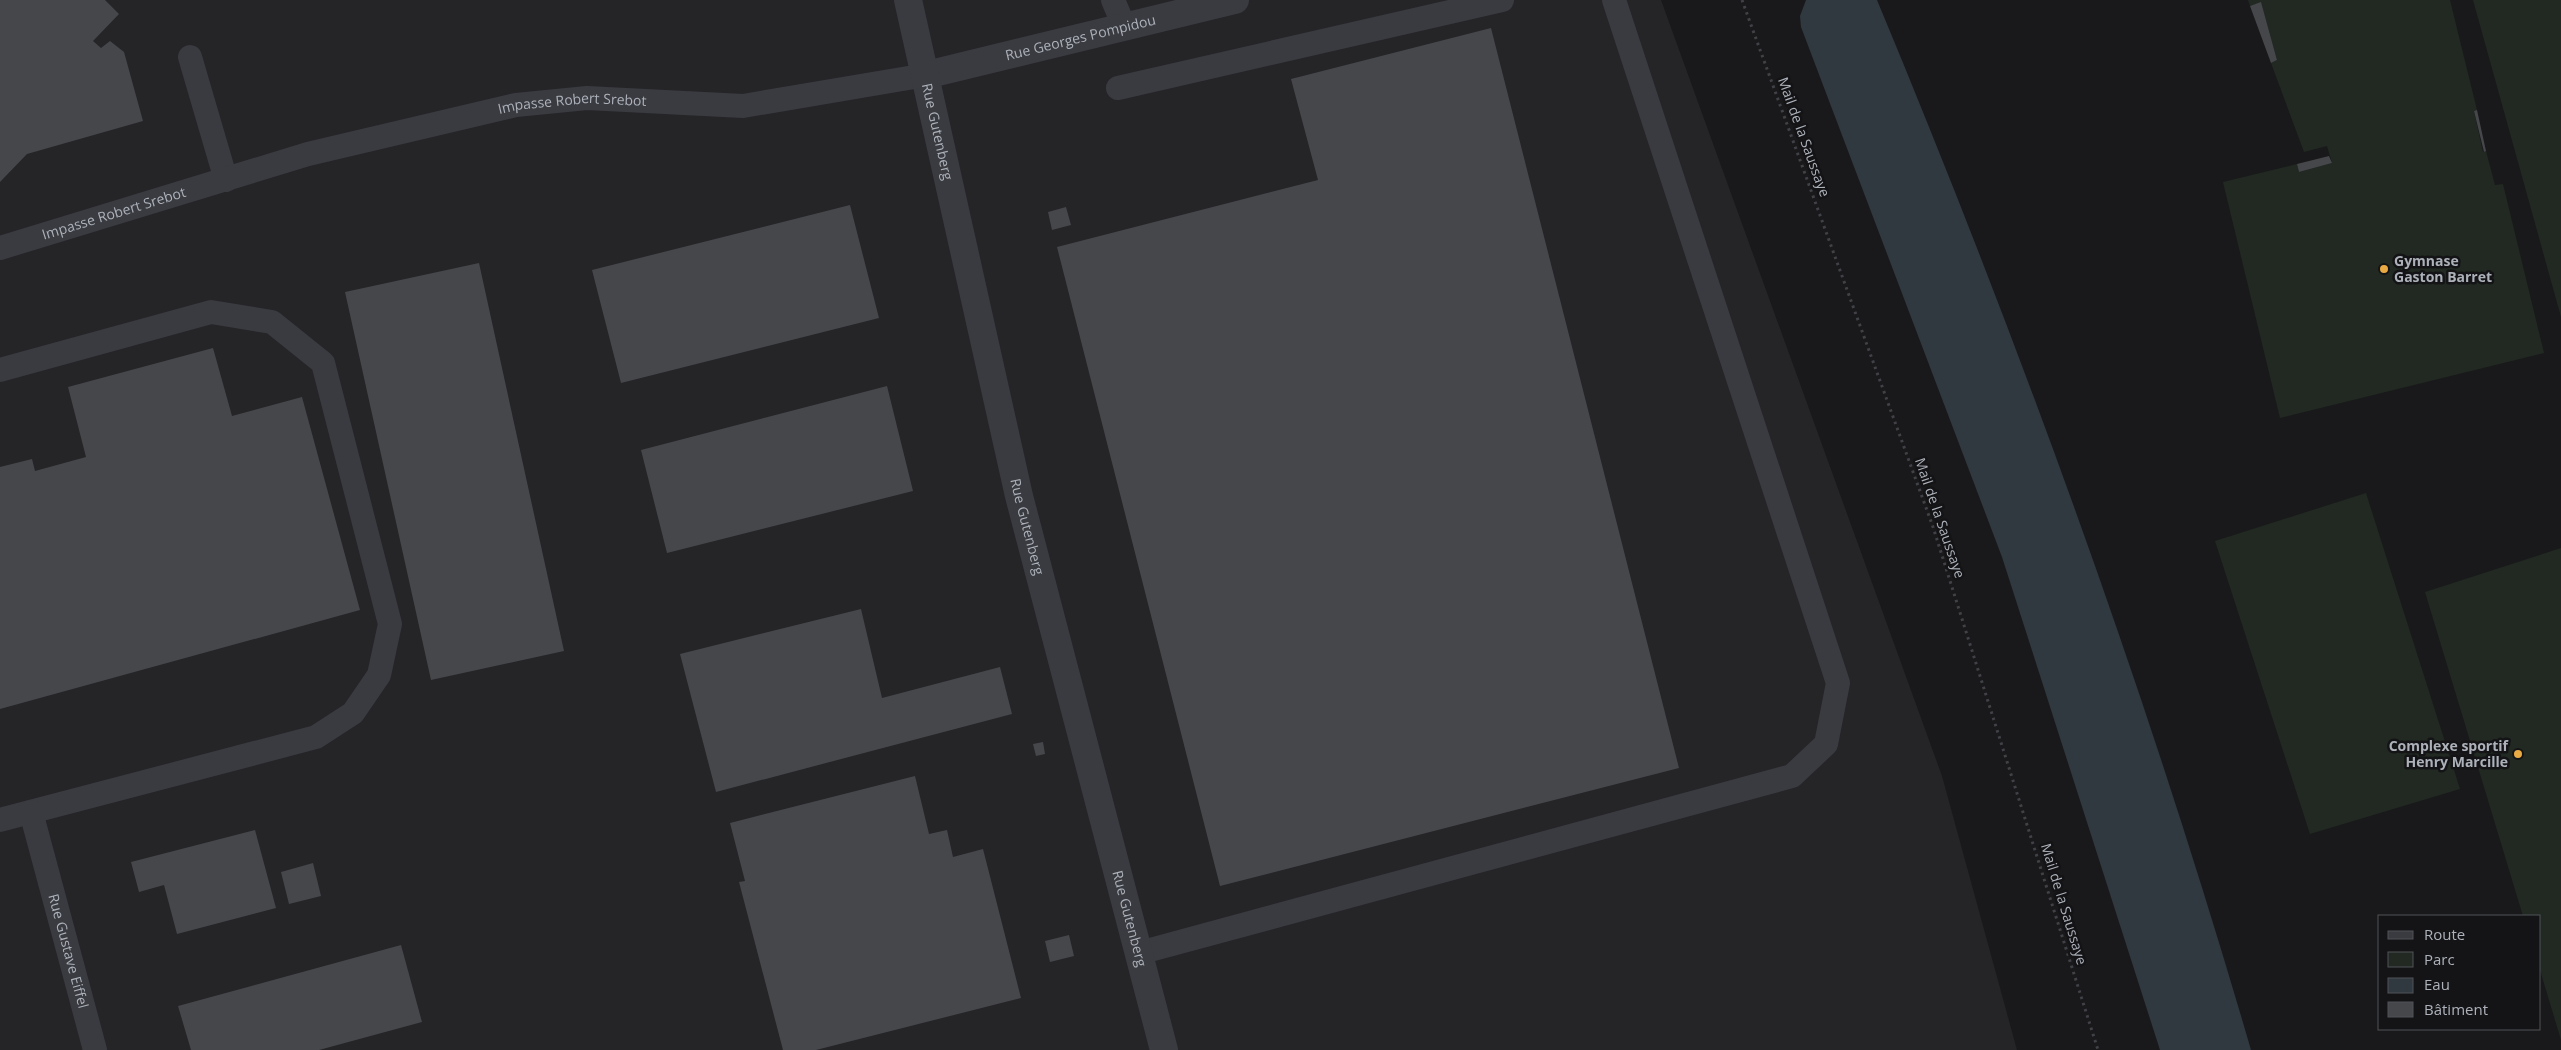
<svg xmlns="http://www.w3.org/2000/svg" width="2561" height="1050" font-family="'Open Sans',sans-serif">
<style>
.built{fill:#252528}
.green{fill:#212922}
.water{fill:#30393f}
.building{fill:#46474b}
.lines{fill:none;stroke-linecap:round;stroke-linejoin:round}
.path{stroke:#404247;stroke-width:3;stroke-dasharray:2.5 4;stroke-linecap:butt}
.service{stroke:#3a3b40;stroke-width:24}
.minor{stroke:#3a3b40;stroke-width:28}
.tertiary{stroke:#3a3b40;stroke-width:28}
.poi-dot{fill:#e9aa44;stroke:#141416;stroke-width:2}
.labels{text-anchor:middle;stroke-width:5;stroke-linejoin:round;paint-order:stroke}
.street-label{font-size:14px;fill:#acb1ba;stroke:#141416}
.poi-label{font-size:14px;font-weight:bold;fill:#acb1ba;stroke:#141416;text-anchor:start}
</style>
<rect width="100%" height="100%" fill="#19191b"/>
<path class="built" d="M 0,0 L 1661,0 L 1942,776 L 2017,1050 L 0,1050 Z"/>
<path class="green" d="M 2248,0 L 2450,0 L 2477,110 L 2474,111 L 2483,152 L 2486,151 L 2495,185 L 2503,184 L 2544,353 L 2280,418 L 2223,182 L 2297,164 L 2299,172 L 2332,163 L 2327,146 L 2304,152 L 2271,63 L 2277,60 L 2261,3 L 2250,6 Z
M 2473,0 L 2561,0 L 2561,317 Z
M 2366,493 L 2460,789 L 2310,834 L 2215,541 Z
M 2561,548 L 2561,1040 L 2540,970 L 2540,916 L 2523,916 L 2425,592 Z"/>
<path class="water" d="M 1806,0 L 1877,0 C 2019,341 2148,695 2251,1050 L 2160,1050 L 2002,557 L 1801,27 L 1800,16 Z"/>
<path class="building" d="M 0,0 L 105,0 L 119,14 L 93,41 L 101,48 L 110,41 L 124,52 L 143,121 L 27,154 L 0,182 Z
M 2261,2 L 2277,60 L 2271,63 L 2250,6 Z
M 1491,28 L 1679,768 L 1220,886 L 1057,247 L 1318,180 L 1291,79 Z
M 2477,110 L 2486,151 L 2484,152 L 2474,111 Z
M 2329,156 L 2332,163 L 2299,172 L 2297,164 Z
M 850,205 L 879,318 L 621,383 L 592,270 Z
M 1066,207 L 1071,225 L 1052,230 L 1048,212 Z
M 479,263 L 564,651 L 431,680 L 345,292 Z
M 213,348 L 232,416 L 302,397 L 360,610 L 0,709 L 0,467 L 32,459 L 35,471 L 86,457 L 68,387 Z
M 887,386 L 913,491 L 667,553 L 641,450 Z
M 861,609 L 882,698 L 1000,667 L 1012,714 L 716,792 L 680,654 Z
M 1043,742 L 1045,754 L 1036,756 L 1033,744 Z
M 915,776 L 929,834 L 947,830 L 953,857 L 983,849 L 1021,998 L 816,1050 L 783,1050 L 739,882 L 745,881 L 730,823 Z
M 255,830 L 276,908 L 177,934 L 164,885 L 139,892 L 131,862 Z
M 313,863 L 321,896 L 289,904 L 281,872 Z
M 1069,935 L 1074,956 L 1050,962 L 1045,941 Z
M 401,945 L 422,1022 L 319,1050 L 191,1050 L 178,1006 Z"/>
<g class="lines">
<path class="path" d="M 1742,0 L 1933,527 L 2098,1050"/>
<g class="service">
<path d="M 1113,0 L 1124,26"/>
<path d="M 190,57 L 226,180"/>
<path d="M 1118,88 L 1502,0"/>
<path id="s1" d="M 0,248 L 308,154 L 516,105 L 587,98 L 743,106 L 926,75"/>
<path d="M 0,370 L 211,312 L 272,322 L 323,363 L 390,624 L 379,675 L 353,713 L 316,737 L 0,820"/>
<path id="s2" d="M 31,812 L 95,1050"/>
<path d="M 1139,953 L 1792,776 L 1826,744 L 1838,683 L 1614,0"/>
</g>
<path class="minor" id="s3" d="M 926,75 L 1235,0"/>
<path class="tertiary" id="s4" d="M 908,0 L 1019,496 L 1164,1050"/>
</g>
<g class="poi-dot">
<circle cx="2384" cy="269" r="5"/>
<circle cx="2518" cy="754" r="5"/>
</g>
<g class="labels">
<g class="street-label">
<text dy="5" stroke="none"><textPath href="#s3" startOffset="159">Rue Georges Pompidou</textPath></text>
<text dy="5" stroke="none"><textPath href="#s1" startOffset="592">Impasse Robert Srebot</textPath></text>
<text dy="5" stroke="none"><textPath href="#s4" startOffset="135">Rue Gutenberg</textPath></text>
<text transform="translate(1804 137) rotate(70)" y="5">Mail de la Saussaye</text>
<text dy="5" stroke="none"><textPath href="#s1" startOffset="119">Impasse Robert Srebot</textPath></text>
<text transform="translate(1940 518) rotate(71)" y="5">Mail de la Saussaye</text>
<text dy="5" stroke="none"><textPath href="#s4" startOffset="540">Rue Gutenberg</textPath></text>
<text transform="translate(2064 904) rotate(73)" y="5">Mail de la Saussaye</text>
<text dy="5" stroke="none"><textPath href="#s4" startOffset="945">Rue Gutenberg</textPath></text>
<text dy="5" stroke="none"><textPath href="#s2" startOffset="144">Rue Gustave Eiffel</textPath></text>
</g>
<g class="poi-label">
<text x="2394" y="266">Gymnase<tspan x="2394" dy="16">Gaston Barret</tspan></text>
<text x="2508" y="751" text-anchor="end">Complexe sportif<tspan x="2508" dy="16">Henry Marcille</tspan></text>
</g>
</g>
<rect x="2378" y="915" width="162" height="115" fill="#141416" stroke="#515358"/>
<rect x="2388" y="931" width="25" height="8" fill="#3a3b40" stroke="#515358"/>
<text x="2424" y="940" font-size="15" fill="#acb1ba">Route</text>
<rect x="2388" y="952" width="25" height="15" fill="#212922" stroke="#515358"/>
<text x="2424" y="965" font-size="15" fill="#acb1ba">Parc</text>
<rect x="2388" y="978" width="25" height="15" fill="#30393f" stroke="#515358"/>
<text x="2424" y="990" font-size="15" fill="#acb1ba">Eau</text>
<rect x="2388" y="1002" width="25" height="15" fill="#46474b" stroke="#515358"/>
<text x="2424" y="1015" font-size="15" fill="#acb1ba">Bâtiment</text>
</svg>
